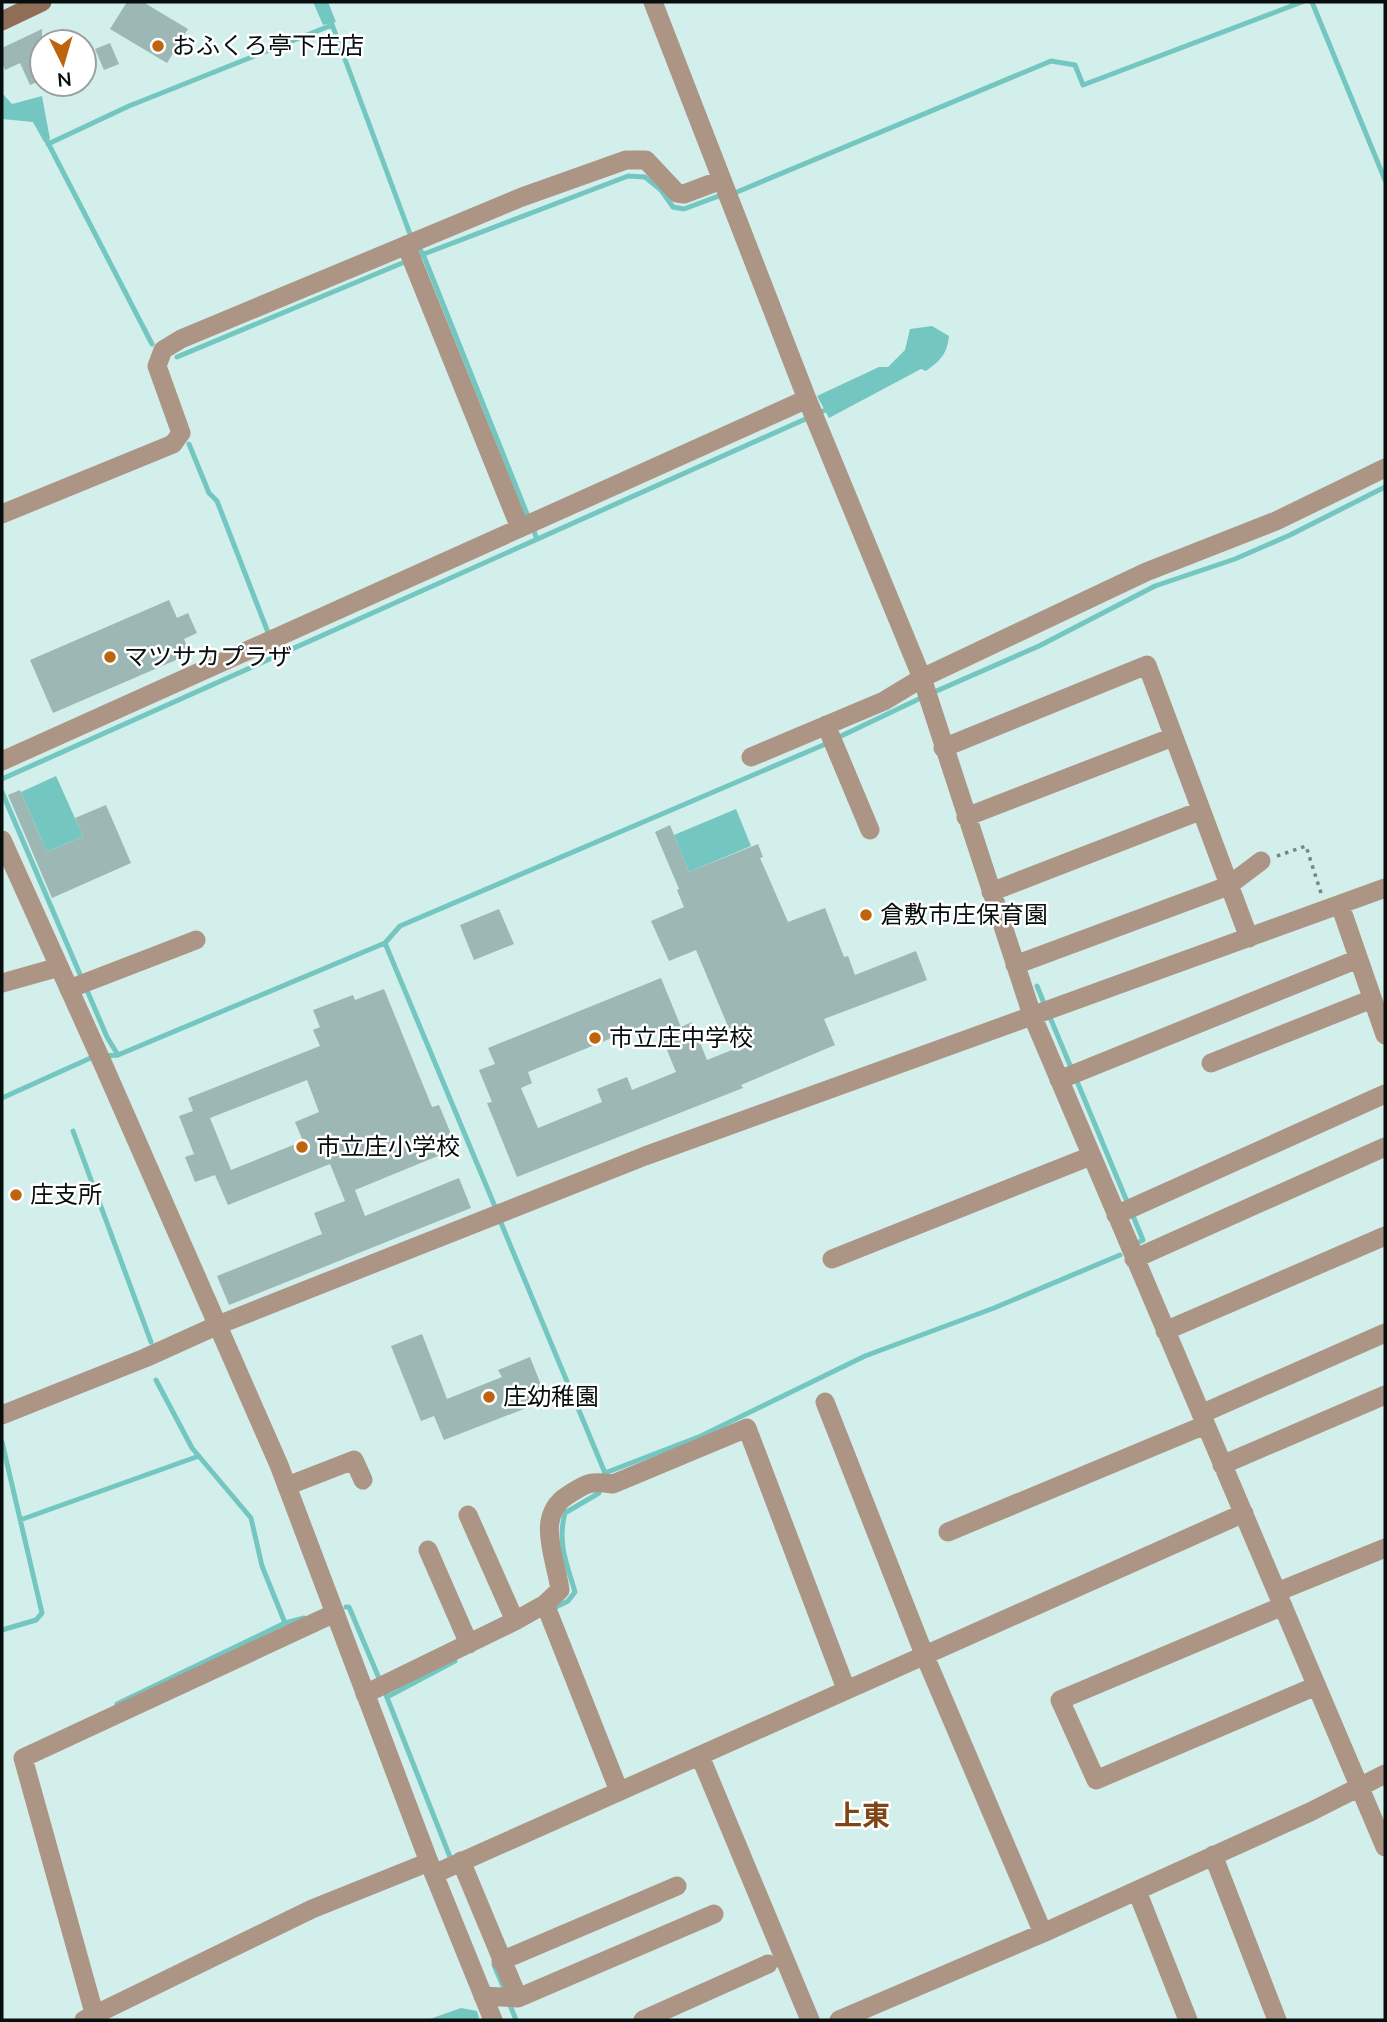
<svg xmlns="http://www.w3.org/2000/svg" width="1387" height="2022" font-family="Mulish,'Noto Sans JP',sans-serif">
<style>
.water{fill:#74c7c1}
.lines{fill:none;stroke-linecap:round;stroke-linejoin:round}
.stream{stroke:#74c7c1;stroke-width:5}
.building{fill:#9cb7b4;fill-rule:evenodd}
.path{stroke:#738784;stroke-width:3.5;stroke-dasharray:3.5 5;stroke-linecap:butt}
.minor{stroke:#ad9585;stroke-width:19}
.tertiary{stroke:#ad9585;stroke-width:19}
.secondary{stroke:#8f6d56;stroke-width:19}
.poi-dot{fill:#bf640e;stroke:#fff;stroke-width:2.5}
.labels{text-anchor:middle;stroke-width:5;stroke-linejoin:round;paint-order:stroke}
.poi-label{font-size:24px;fill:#060f0e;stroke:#fff;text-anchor:start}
.quarter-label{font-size:28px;font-weight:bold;fill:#804516;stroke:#fff}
</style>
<rect width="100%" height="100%" fill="#d3efec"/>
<path class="water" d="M 313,2 L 328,2 L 336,22 L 323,25 Z
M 2,93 L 12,104 L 42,96 L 50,139 L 44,142 L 33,122 L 2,119 Z
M 932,326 L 949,336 C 947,354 941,360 926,371 L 921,369 L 829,418 L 817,396 L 879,367 L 888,367 L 905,350 L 910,329 Z
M 56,776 L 83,836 L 47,852 L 21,792 Z
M 736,809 L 751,846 L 689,872 L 674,835 Z
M 461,2008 L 477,2011 L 479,2018 L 473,2020 L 427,2020 Z"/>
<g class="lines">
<path class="stream" d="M 1312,2 L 1385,180
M 330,19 L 410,234 L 423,254 L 537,539
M 47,141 L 152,344
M 48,144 L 129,106 L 332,25
M 416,257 L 628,176 L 645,177 L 661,190 L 673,207 L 684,209 L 716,197 L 737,192 L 1051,61 L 1075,65 L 1083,85 L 1302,2
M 177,357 L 407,261
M 189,444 L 209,493 L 217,501 L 269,635
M 932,693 L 1039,646 L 1155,586 L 1235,559 L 1290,535 L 1385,487
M 837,738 L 923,697
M 2,779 L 830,408
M 2,792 L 82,979
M 385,943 L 496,1209
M 1037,986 L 1045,1006
M 86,988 L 107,1037 L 118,1055
M 1049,1015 L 1072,1070
M 104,1056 L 118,1055 L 385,943 L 400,926 L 828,743
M 1076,1079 L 1143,1240 L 1139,1242
M 2,1098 L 95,1056
M 73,1131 L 151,1342
M 499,1218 L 605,1473 L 603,1478
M 156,1380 L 192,1448 L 251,1518 L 262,1566 L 285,1623 L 304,1618
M 2,1442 L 42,1613 L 36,1620 L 2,1630
M 605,1473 L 701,1436 L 865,1356 L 994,1308 L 1120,1255
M 20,1520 L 199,1456
M 346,1607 L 349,1607 L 381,1683
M 550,1610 L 568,1601 L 575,1592 C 567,1565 557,1542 565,1513 L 599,1493 L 600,1487
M 386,1695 L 452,1862
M 387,1697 L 455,1661
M 117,1704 L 285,1623
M 494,1965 L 505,1991
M 508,2000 L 516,2020"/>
</g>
<path class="building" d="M 127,2 L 143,2 L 188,29 L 167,63 L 110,29 Z
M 42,29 L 42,80 L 30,85 L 20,63 L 5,70 L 2,62 L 2,48 Z
M 110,43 L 119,64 L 104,70 L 95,49 Z
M 169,600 L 177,618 L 188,613 L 197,633 L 184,639 L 190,654 L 53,713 L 30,660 Z
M 20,790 L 47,852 L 83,836 L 75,818 L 106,805 L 131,863 L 52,898 L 8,795 Z
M 670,825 L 689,872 L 758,844 L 763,857 L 760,858 L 788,922 L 825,908 L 844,957 L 848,956 L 855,975 L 916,951 L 927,980 L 824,1019 L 835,1045 L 741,1085 L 743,1088 L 517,1177 L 487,1103 L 492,1102 L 479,1070 L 495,1064 L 488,1048 L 661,978 L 681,1027 L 692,1022 L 707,1060 L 737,1048 L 696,950 L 669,961 L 651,921 L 684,907 L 677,890 L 679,889 L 655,832 ZM 644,1025 L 649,1037 L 660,1033 L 676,1072 L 632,1090 L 627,1077 L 597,1089 L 602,1102 L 538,1128 L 521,1088 L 532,1083 L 528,1072 Z
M 499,909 L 514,944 L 474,960 L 460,925 Z
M 384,989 L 432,1107 L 439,1105 L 451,1134 L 444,1137 L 450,1151 L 355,1190 L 365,1216 L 459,1178 L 471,1208 L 229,1305 L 217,1276 L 322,1234 L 314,1213 L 345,1201 L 330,1164 L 228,1205 L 215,1175 L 195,1182 L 185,1157 L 194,1154 L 179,1116 L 193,1111 L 188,1098 L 320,1046 L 313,1030 L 320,1027 L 313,1010 L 353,995 L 355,1000 ZM 307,1080 L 319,1112 L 295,1122 L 303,1141 L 231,1170 L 210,1118 Z
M 422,1334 L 447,1399 L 502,1377 L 498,1370 L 530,1357 L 547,1400 L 444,1440 L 434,1416 L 421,1421 L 391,1346 Z"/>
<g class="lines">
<path class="path" d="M 1277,856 L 1306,846 L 1321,893"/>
<path class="minor" d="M 653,2 L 807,399 L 922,678 L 1032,1015 L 1385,1847
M 406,245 L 520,528
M 2,514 L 173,444 L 181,433 L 157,366 L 163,350 L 181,339 L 522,197 L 626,160 L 646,160 L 677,193 L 684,194 L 721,180
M 826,725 L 870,830
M 943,748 L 1147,665 L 1249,938
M 751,757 L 884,701 L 922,678 L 1146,572 L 1276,521 L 1385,468
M 2,761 L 807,399
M 966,817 L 1173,737
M 991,892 L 1200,811
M 1340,905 L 1385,1035
M 1015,965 L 1228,886 L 1261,861
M 2,983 L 59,967
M 69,989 L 196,940
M 1211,1063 L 1372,999
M 1059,1080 L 1358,959
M 1116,1215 L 1385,1094
M 832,1259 L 1091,1156
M 1134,1259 L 1385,1147
M 1165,1331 L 1385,1236
M 825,1402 L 924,1654 L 1043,1933
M 1201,1414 L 1385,1333
M 2,1415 L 145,1358 L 218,1325 L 645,1156 L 1385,888
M 1222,1465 L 1385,1395
M 287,1486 L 354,1460 L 363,1480
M 468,1515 L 515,1621
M 948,1532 L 1205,1425
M 428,1550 L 469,1644
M 1277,1592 L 1385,1548
M 545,1604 L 619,1791
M 1283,1606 L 1060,1700 L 1096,1780 L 1316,1686
M 365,1694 L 515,1621 L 545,1604 L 560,1590 C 556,1558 534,1516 568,1495 C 588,1482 591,1481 613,1484 L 747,1428 L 846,1689
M 700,1756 L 810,2020
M 1213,1855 L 1277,2020
M 461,1861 L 518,1998
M 434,1874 L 1244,1513
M 1137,1891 L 1188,2020
M 501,1961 L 677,1886
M 483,1996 L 518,1998 L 714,1914
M 84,2020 L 312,1909 L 429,1862
M 96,2020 L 23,1758 L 335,1613
M 643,2020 L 768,1964
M 839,2020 L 1043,1933 L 1310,1812 L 1385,1774"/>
<path class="tertiary" d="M 2,840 L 103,1064 L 279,1465 L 429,1862 L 493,2020"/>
<path class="secondary" d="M 2,21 L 42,2"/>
</g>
<g class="poi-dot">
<circle cx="158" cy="46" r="7"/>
<circle cx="110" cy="657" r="7"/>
<circle cx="866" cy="915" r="7"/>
<circle cx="595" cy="1038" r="7"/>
<circle cx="302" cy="1147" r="7"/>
<circle cx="16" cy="1195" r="7"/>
<circle cx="489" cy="1397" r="7"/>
</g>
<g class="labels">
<g class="poi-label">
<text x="172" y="54">おふくろ亭下庄店</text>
<text x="124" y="665">マツサカプラザ</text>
<text x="880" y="923">倉敷市庄保育園</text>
<text x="609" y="1046">市立庄中学校</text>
<text x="316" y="1155">市立庄小学校</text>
<text x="30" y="1203">庄支所</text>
<text x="503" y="1405">庄幼稚園</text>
</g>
<g class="quarter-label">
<text x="862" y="1825">上東</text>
</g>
</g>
<rect width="1387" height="2022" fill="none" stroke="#060f0e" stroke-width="7"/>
<g transform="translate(63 63) rotate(175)"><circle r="33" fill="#ffffff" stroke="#9b9f9f" stroke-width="2"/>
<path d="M0-5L12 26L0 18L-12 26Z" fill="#bf640e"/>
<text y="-10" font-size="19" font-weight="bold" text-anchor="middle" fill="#060f0e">N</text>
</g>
</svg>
